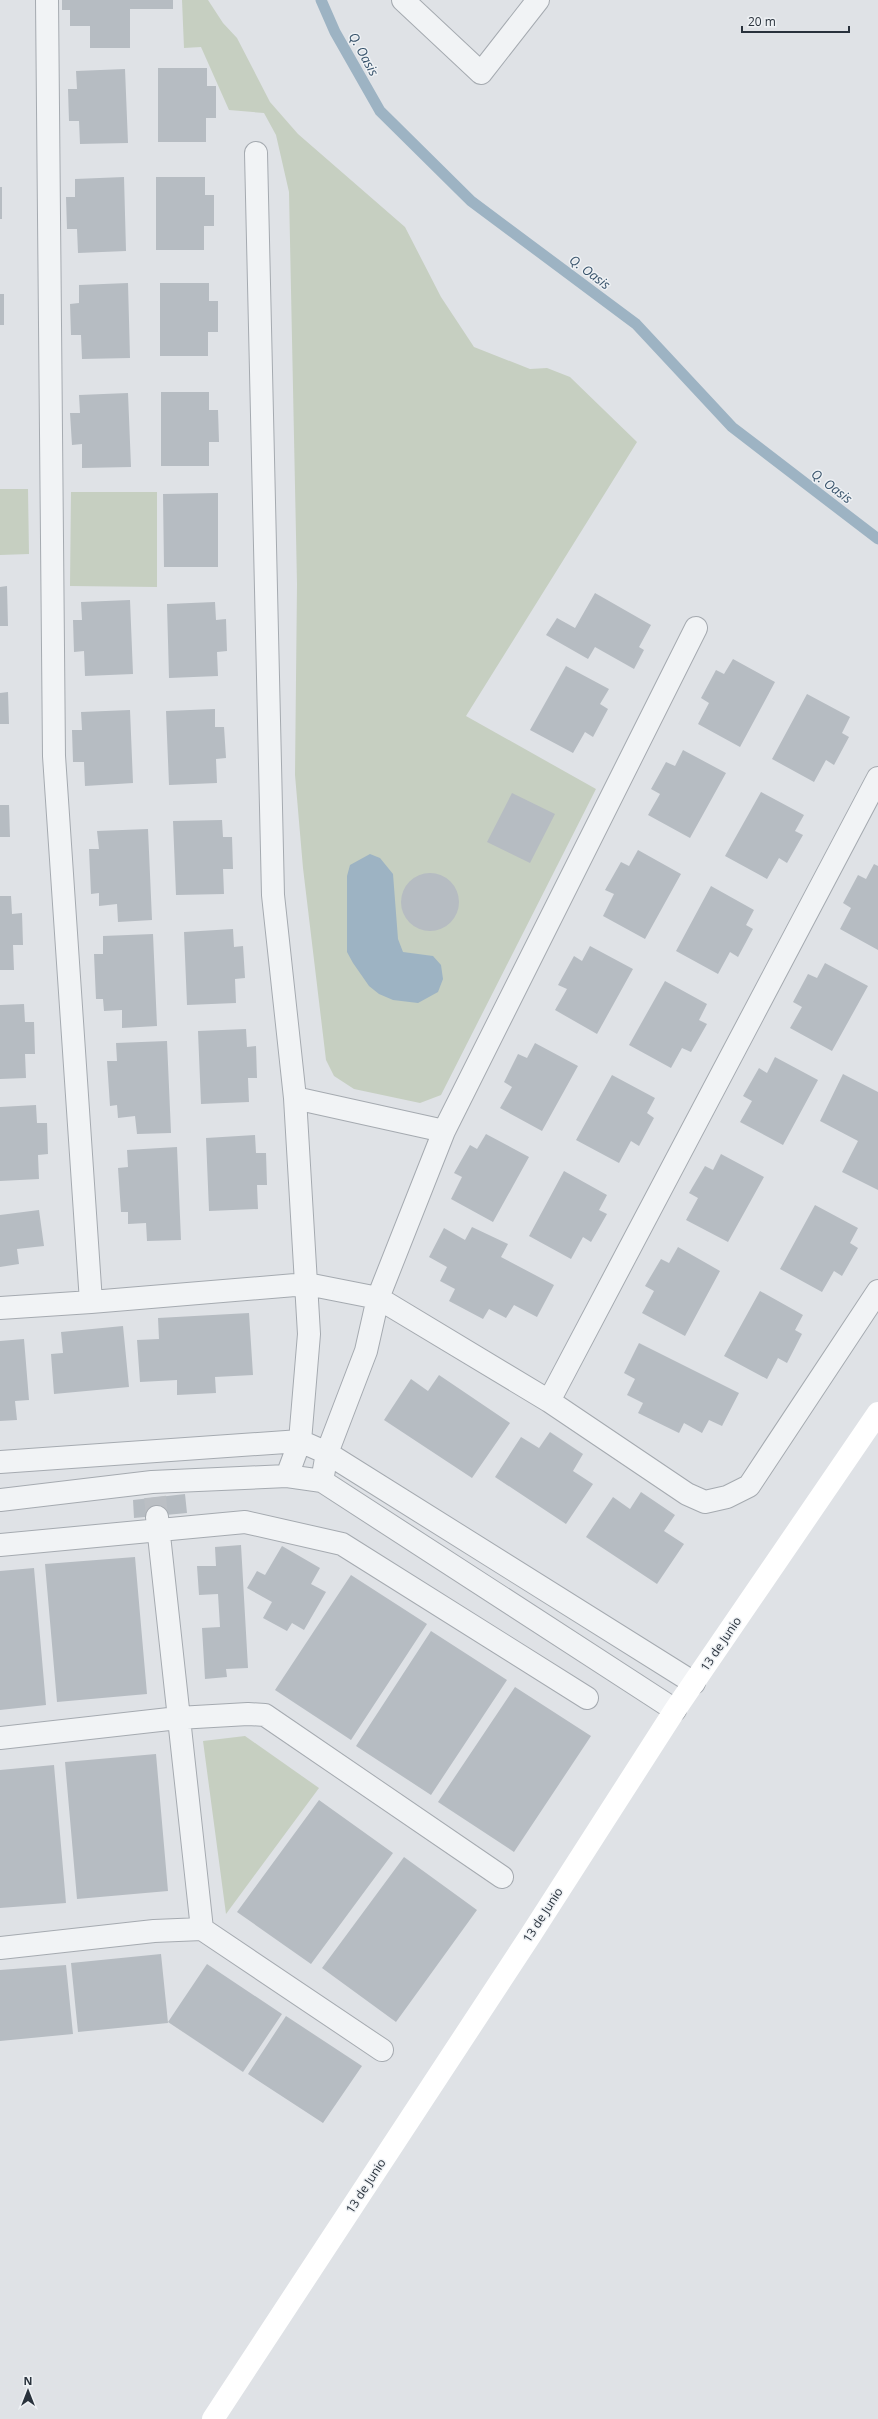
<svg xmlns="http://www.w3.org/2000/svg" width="878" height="2419" font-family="'Open Sans',sans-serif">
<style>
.green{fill:#c6cfc1}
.water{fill:#9db3c3}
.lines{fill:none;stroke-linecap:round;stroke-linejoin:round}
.stream{stroke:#9db3c3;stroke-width:11}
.building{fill:#b6bcc2}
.minor-tunnel{stroke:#bbbfc4;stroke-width:22;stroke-dasharray:22 11;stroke-linecap:butt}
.minor-casing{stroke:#a5aab0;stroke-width:24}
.minor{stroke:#f1f3f5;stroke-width:22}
.secondary{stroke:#fff;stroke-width:22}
.labels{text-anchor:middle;stroke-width:3;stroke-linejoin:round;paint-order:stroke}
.street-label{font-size:12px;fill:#29323c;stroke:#eef1f4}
.water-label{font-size:13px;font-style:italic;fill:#38536b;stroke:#eef1f4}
</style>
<rect width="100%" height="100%" fill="#dfe2e6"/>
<path class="green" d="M 182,0 L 208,0 L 223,23 L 237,38 L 270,102 L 298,134 L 405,227 L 441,297 L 474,347 L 530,369 L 547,368 L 570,377 L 637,442 L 466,716 L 596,789 L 441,1095 L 420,1103 L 354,1089 L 334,1076 L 326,1060 L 303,868 L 295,775 L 297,584 L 289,192 L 276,135 L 264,113 L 229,110 L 201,47 L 184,48 Z
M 0,489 L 28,489 L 29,554 L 0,555 Z
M 71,492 L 157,492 L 157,587 L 70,586 Z
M 245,1736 L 319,1788 L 226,1914 L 203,1741 Z"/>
<path class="water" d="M 370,854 L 380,858 L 393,874 L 398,939 L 403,952 L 433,956 L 441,965 L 443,979 L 438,992 L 418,1003 L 393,1000 L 379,994 L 369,986 L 353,963 L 347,952 L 347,876 L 350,865 Z"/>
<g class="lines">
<path class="stream" d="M 321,0 L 335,32 L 380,111 L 471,201 L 636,324 L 732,427 L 878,539"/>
</g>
<path class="building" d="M 62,0 L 173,0 L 173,9 L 130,9 L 130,48 L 90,48 L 90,26 L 70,26 L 70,10 L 62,10 Z
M 158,68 L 207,68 L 207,86 L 216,86 L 216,118 L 206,118 L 206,142 L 158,142 Z
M 125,69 L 128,143 L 80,144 L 79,121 L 69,121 L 68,89 L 77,89 L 76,71 Z
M 124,177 L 126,251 L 78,253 L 77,229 L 67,229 L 66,197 L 75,197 L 75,179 Z
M 156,177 L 205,177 L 205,195 L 214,195 L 214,226 L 204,226 L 204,250 L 156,250 Z
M 0,187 L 2,187 L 2,219 L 0,219 Z
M 128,283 L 130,358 L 82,359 L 81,335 L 71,335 L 70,304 L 79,303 L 79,285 Z
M 160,283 L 209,283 L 209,301 L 218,301 L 218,332 L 208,332 L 208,356 L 160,356 Z
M 0,294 L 4,294 L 4,325 L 0,325 Z
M 161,392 L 209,392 L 209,410 L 218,410 L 219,442 L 209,442 L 209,466 L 161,466 Z
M 128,393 L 131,467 L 82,468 L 82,444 L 72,445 L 70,413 L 80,413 L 79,395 Z
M 218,493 L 218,567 L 164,567 L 163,494 Z
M 7,586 L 8,626 L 0,626 L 0,587 Z
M 595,593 L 651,625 L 639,647 L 644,650 L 634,669 L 595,647 L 588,659 L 546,635 L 557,618 L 575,628 Z
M 130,600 L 133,674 L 85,676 L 84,651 L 74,652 L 73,620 L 82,620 L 81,602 Z
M 215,602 L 216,620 L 226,619 L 227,651 L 217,652 L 218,676 L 169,678 L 167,604 Z
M 733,659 L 775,682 L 740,747 L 698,724 L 709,703 L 701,698 L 716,670 L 724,674 Z
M 566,666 L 609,689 L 600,704 L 608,709 L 593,737 L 585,732 L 573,753 L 530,730 Z
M 8,692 L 9,724 L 0,724 L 0,693 Z
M 807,694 L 850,717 L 842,733 L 849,737 L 834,765 L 826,760 L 814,782 L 772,759 Z
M 215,709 L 215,727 L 224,727 L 226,758 L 216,759 L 217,783 L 169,785 L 166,711 Z
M 130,710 L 133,783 L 85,786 L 84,762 L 73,762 L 72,730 L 82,730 L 81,712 Z
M 683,750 L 726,773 L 690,838 L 648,815 L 660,794 L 651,789 L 666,762 L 675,766 Z
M 761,792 L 804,815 L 795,831 L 803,835 L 787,863 L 779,858 L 767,879 L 725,856 Z
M 512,793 L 555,814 L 530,863 L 487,842 Z
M 0,805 L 9,805 L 10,837 L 0,837 Z
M 222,820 L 223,837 L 232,837 L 233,869 L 223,869 L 224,894 L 176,895 L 173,821 Z
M 148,829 L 152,920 L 118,922 L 117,904 L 99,906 L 99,893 L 91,894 L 89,849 L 99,849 L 97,831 Z
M 638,850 L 681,874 L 645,939 L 603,916 L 614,894 L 605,890 L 621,862 L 629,866 Z
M 874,864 L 878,866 L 878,950 L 840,929 L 851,908 L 843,903 L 858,875 L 866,879 Z
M401 902a29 29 0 1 1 58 0a29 29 0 1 1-58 0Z
M 711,886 L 754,910 L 746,925 L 753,929 L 738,957 L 730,952 L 718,974 L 676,951 Z
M 0,896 L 11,896 L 12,914 L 22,913 L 23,945 L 13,945 L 14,970 L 0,970 Z
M 233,929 L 234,947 L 243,946 L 245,978 L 235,979 L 236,1003 L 187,1005 L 184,932 Z
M 153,934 L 157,1026 L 122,1028 L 122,1010 L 104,1011 L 103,999 L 96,999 L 94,954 L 103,954 L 103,936 Z
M 590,946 L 633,969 L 597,1034 L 555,1010 L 567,989 L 558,985 L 574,956 L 582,961 Z
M 825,963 L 868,986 L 832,1051 L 790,1028 L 802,1007 L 793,1002 L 808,974 L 817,978 Z
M 665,981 L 707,1004 L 699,1020 L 707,1024 L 691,1052 L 682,1048 L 671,1068 L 629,1045 Z
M 24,1004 L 25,1022 L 34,1022 L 35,1054 L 25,1054 L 26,1078 L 0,1079 L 0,1005 Z
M 246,1029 L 247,1047 L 256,1046 L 257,1078 L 248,1078 L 249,1102 L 201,1104 L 198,1031 Z
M 167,1041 L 171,1133 L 137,1134 L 135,1116 L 118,1118 L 117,1105 L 110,1106 L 107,1061 L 117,1061 L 116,1043 Z
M 535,1043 L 578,1066 L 542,1131 L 500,1108 L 512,1087 L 504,1082 L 518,1054 L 527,1058 Z
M 775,1057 L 818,1080 L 783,1145 L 740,1122 L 752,1101 L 743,1096 L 759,1068 L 767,1073 Z
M 843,1074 L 878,1092 L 878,1190 L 842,1172 L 858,1141 L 820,1121 Z
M 612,1075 L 655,1098 L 647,1113 L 654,1118 L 639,1146 L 631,1141 L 619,1163 L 576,1140 Z
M 36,1105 L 37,1123 L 47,1123 L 48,1154 L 38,1155 L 39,1179 L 0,1181 L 0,1107 Z
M 486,1134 L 529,1157 L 493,1222 L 451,1199 L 462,1177 L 454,1173 L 470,1145 L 477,1149 Z
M 255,1135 L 256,1153 L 266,1153 L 267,1185 L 257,1185 L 258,1209 L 209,1211 L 206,1138 Z
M 177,1147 L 181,1240 L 147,1241 L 146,1223 L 128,1224 L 128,1212 L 121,1212 L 118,1168 L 128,1167 L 127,1150 Z
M 721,1154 L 764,1177 L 728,1242 L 686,1220 L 698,1198 L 689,1193 L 705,1166 L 713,1170 Z
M 564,1171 L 607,1195 L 599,1210 L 607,1214 L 591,1242 L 583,1237 L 571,1259 L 529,1236 Z
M 815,1205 L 858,1228 L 850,1243 L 858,1248 L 842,1276 L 834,1271 L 822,1292 L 780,1269 Z
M 39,1210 L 44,1246 L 17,1249 L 19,1264 L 0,1267 L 0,1215 Z
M 472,1227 L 508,1244 L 501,1257 L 554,1285 L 537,1317 L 514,1305 L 506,1318 L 489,1309 L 483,1319 L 449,1301 L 455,1289 L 440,1281 L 447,1267 L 429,1257 L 444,1228 L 465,1240 Z
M 678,1247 L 720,1271 L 685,1336 L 642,1313 L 654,1291 L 645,1286 L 661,1259 L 669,1263 Z
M 760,1291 L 803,1315 L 795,1330 L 802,1334 L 787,1363 L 778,1358 L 767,1379 L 724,1356 Z
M 249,1313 L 253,1375 L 215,1377 L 216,1393 L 177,1395 L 177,1380 L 140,1382 L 137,1340 L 159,1339 L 158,1318 Z
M 123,1326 L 129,1387 L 54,1394 L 51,1354 L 63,1353 L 61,1332 Z
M 24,1339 L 29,1400 L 15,1401 L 17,1420 L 0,1421 L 0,1341 Z
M 639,1343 L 739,1393 L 722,1426 L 709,1420 L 702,1433 L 684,1423 L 679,1433 L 638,1413 L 643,1403 L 627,1395 L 635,1379 L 624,1373 Z
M 439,1375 L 510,1423 L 472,1478 L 384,1420 L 411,1379 L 428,1391 Z
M 550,1432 L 583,1454 L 573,1471 L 593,1484 L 566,1524 L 495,1477 L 521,1437 L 539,1448 Z
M 641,1492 L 675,1515 L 664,1531 L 684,1544 L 657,1584 L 586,1537 L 613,1497 L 630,1509 Z
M 185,1494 L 187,1513 L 134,1518 L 133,1500 Z
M 241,1545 L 248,1668 L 226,1669 L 227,1677 L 205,1679 L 202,1628 L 220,1627 L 218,1594 L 199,1595 L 197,1566 L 216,1566 L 215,1547 Z
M 282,1546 L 320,1568 L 311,1584 L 326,1592 L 304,1630 L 292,1623 L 287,1631 L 263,1618 L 272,1602 L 247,1588 L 257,1571 L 265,1575 Z
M 135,1557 L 147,1694 L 57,1702 L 45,1564 Z
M 34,1568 L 46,1705 L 0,1710 L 0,1571 Z
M 351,1575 L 427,1624 L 351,1740 L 275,1690 Z
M 431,1631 L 507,1680 L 431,1795 L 356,1746 Z
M 515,1687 L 591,1736 L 514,1852 L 438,1802 Z
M 156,1754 L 168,1891 L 77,1899 L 65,1762 Z
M 54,1765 L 66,1903 L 0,1908 L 0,1770 Z
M 319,1800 L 393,1853 L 311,1964 L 237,1912 Z
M 404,1857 L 477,1910 L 396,2022 L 322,1968 Z
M 161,1954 L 168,2023 L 78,2032 L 71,1963 Z
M 207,1964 L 282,2014 L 243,2072 L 168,2022 Z
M 66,1965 L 73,2034 L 0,2041 L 0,1970 Z
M 286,2016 L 362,2066 L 323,2123 L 248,2074 Z"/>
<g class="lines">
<path class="minor-tunnel" d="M 155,1497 L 157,1516"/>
<defs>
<path id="minor" d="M 47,0 L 54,756 L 91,1302
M 403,0 L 481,73 L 538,0
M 256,153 L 273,895 L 295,1098 L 309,1334 L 300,1441 L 287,1476
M 295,1098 L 444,1131
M 0,1308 L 91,1302 L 307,1284 L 378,1298 L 549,1401 L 687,1494 L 705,1502 L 727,1497 L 749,1486 L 878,1291
M 549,1401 L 878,778
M 0,1462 L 300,1441 L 327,1453 L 694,1683
M 322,1481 L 327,1453 L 366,1351 L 378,1298 L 444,1131 L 696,628
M 0,1500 L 152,1482 L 287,1476 L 322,1481 L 675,1710
M 0,1545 L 245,1522 L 342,1544 L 587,1698
M 0,1738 L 178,1718 L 248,1714 L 265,1715 L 502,1877
M 202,1929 L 382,2050
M 0,1948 L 154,1931 L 202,1929 L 157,1517"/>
</defs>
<use href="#minor" class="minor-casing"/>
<use href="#minor" class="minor"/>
<path class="secondary" d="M 213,2419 L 530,1936 L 675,1710 L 878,1413"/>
</g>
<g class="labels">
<g class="street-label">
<text transform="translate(721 1644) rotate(-56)" y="4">13 de Junio</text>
<text transform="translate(543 1915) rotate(-57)" y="4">13 de Junio</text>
<text transform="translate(366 2186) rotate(-57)" y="4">13 de Junio</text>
</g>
<g class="water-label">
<text transform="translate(364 54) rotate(61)" y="5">Q. Oasis</text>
<text transform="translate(590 272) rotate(37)" y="5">Q. Oasis</text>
<text transform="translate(832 486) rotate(37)" y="5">Q. Oasis</text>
</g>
</g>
<g transform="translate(28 2391)" stroke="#eef1f4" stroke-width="3" paint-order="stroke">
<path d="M0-3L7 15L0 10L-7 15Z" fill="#29323c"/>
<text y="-6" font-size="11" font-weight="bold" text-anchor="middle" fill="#29323c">N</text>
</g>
<path d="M742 26v6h107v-6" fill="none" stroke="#29323c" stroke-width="2"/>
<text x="748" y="26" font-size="12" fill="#29323c" stroke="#eef1f4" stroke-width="3" paint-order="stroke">20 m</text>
</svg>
